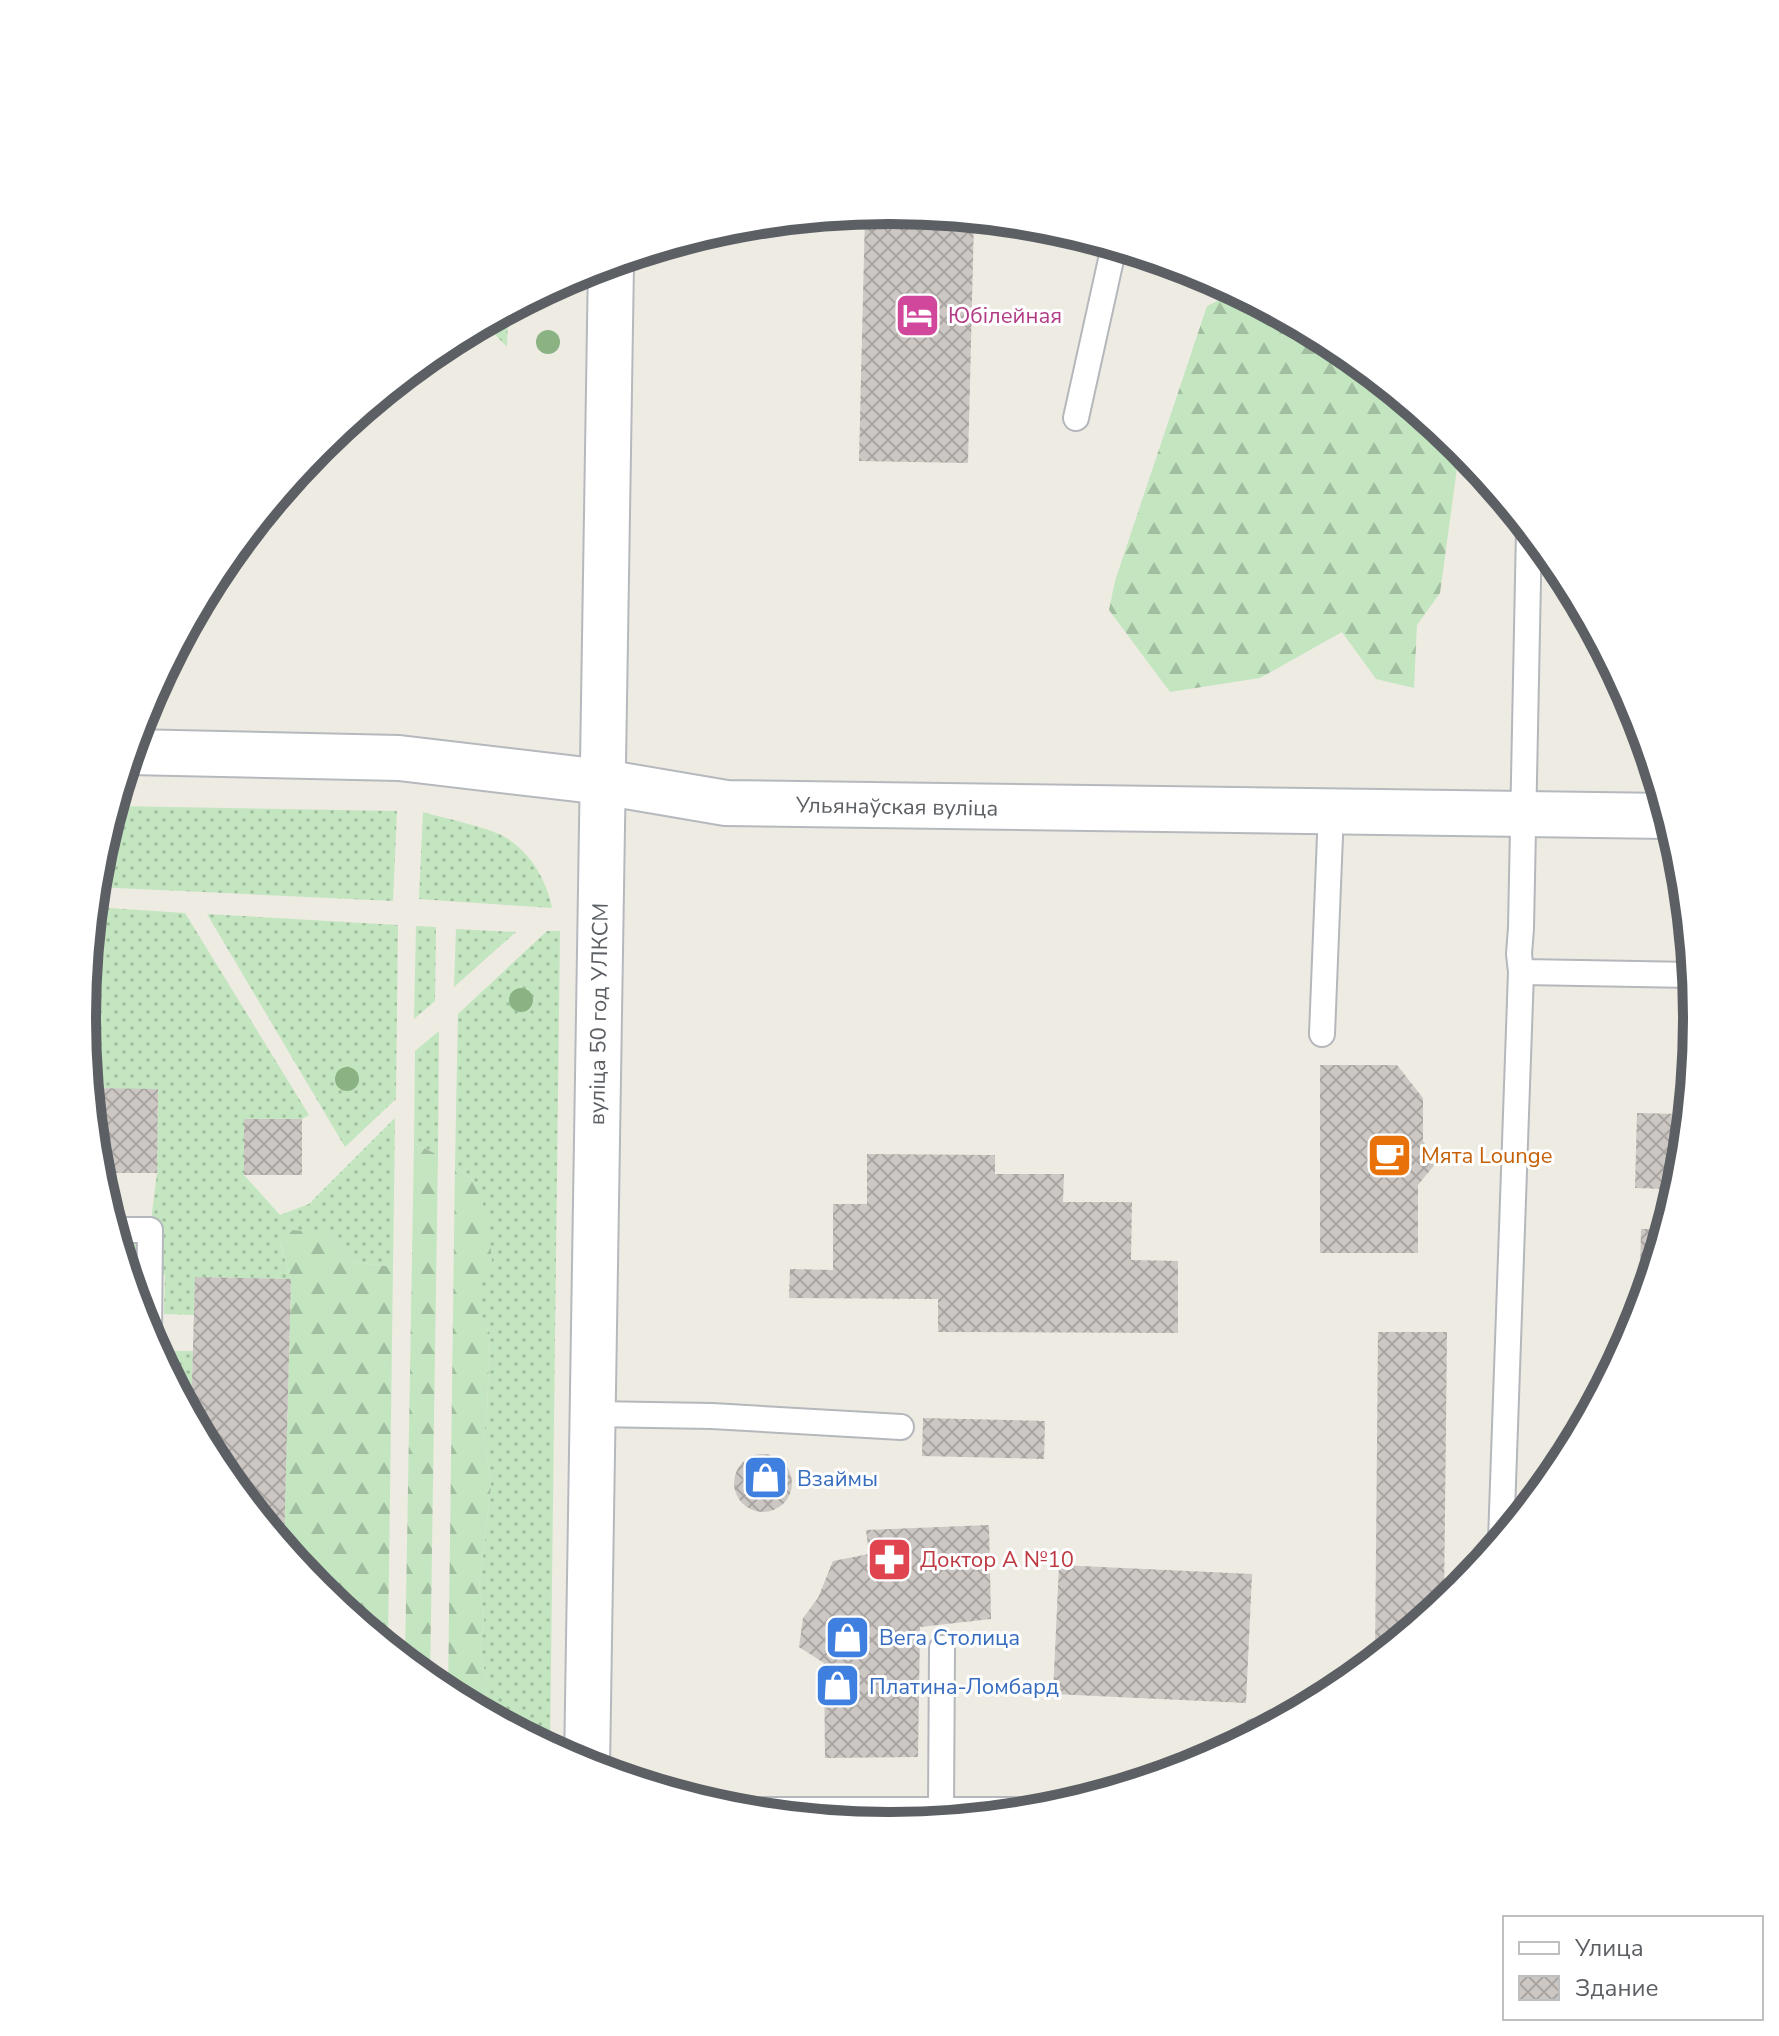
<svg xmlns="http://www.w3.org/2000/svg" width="1779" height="2036" font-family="'Nunito Sans',sans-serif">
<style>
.grass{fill:url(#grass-dots)}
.forest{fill:url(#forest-firs)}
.building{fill:url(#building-cross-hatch)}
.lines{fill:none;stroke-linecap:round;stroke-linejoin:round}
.lane-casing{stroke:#b4b7bb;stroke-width:28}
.secondary-casing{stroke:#b5b9be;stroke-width:48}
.lane{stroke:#fff;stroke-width:24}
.secondary{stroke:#fff;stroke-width:44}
.tree{fill:#8ab282}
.labels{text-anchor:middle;stroke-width:6;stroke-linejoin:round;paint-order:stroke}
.hotel-label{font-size:22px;fill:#b23c85;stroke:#fff;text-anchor:start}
.street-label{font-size:22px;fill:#5c6064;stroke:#fff}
.food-label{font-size:22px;fill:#c56008;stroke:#fff;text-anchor:start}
.shop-label{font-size:22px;fill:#366cbe;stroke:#fff;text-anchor:start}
.health-label{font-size:22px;fill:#be3a42;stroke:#fff;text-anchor:start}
.rim{fill:none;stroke:#5c6064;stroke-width:10}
</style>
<defs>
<pattern id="grass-dots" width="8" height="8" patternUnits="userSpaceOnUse" patternTransform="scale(2)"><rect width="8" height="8" fill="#c3e6c0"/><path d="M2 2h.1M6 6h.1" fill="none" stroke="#a2bea0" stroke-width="1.8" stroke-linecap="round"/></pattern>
<pattern id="forest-firs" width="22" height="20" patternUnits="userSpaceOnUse" patternTransform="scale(2)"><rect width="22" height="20" fill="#c3e6c0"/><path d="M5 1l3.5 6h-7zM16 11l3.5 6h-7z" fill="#a2bea0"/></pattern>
<pattern id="building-cross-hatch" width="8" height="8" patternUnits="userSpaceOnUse" patternTransform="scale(2)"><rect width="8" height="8" fill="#ccc7c3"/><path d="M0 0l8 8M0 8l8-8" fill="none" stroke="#a9a5a2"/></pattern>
</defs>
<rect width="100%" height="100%" fill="#eeebe3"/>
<path class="grass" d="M 508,311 L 507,347 L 484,323 Z
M 114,806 L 397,811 L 393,901 L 95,887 L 98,860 Z
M 423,812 C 443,818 487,827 503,836 C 529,850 547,880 552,908 L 419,899 Z
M 93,907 L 185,913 L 309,1115 L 302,1119 L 244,1119 L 244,1175 L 280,1215 L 309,1204 L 395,1118 L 393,1267 L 354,1262 L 327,1234 L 280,1243 L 291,1279 L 195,1277 L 194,1315 L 164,1314 L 165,1275 L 149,1274 L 129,1281 L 114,1230 L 150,1229 L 157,1173 L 158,1090 L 89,1088 L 82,1018 Z
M 207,914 L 398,925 L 396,1099 L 345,1147 Z
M 416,926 L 436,927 L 435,1001 L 414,1019 Z
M 456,929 L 516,932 L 454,987 Z
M 547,931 L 560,931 L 550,1748 L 486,1713 L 487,1680 L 480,1652 L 484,1619 L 479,1589 L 491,1487 L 484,1433 L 487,1411 L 490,1334 L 481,1314 L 477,1184 L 455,1165 L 458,1014 Z
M 439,1031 L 438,1155 L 414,1143 L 415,1051 Z
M 163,1351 L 193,1351 L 191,1411 L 188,1411 L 163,1364 Z"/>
<path class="forest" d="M 1236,292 L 1338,347 L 1460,446 L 1440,593 L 1417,625 L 1414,688 L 1376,679 L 1342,632 L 1260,678 L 1170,692 L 1109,610 L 1115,581 L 1207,306 Z
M 414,1143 L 438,1155 L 430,1681 L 405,1660 Z
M 455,1165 L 477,1184 L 488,1221 L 492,1261 L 482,1279 L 481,1314 L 490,1334 L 487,1411 L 484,1433 L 491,1487 L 479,1589 L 484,1619 L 480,1652 L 487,1680 L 486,1713 L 448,1693 Z
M 293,1230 L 327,1234 L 354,1262 L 393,1267 L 388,1646 L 318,1589 L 284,1548 L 291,1279 L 280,1242 Z"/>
<path class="building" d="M 890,211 L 974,219 L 968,463 L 859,461 L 865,213 Z
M 1674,908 L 1686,909 L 1688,926 L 1674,926 Z
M 1320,1065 L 1397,1065 L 1423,1098 L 1423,1141 L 1437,1162 L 1418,1185 L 1418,1253 L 1320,1253 Z
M 89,1088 L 158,1089 L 157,1173 L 97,1173 Z
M 1682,1088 L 1690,1088 L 1681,1176 L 1639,1313 L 1641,1229 L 1662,1229 L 1663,1189 L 1635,1188 L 1637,1113 L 1681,1114 Z
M 244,1119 L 302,1119 L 302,1175 L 244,1175 Z
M 867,1154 L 995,1155 L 995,1174 L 1064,1174 L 1063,1202 L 1132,1202 L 1131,1260 L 1178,1261 L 1178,1333 L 938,1332 L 938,1299 L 789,1298 L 790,1269 L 833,1270 L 833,1204 L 867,1204 Z
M 195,1277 L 291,1279 L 284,1547 L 218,1466 L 191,1416 Z
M 1378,1332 L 1447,1332 L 1444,1602 L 1375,1659 Z
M 923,1418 L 1045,1421 L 1044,1459 L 922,1456 Z
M734 1483a29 29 0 1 1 58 0a29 29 0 1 1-58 0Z
M 989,1525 L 991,1619 L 920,1627 L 918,1757 L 825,1758 L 824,1663 L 799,1647 L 803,1618 L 818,1598 L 833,1561 L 869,1554 L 866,1530 Z
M 1059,1565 L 1252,1574 L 1246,1703 L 1053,1694 Z"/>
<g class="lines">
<defs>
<path id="lane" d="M 1076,418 L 1114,246
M 1521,972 L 1693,975
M 1322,1034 L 1331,811
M 114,1230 L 150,1230 L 149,1338
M 592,1414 L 712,1416 L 901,1427
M 1501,1540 L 1521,972 L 1519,954 L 1521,928 L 1529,530
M 1255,1732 L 1255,1734
M 941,1809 L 942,1648
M 733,1810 L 998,1810 L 998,1815
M 998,1810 L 1048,1810"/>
<path id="secondary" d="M 130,752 L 399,758 L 603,782 L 726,803 L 1668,816
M 587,1766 L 611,263"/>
</defs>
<use href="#lane" class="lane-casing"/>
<use href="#secondary" class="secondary-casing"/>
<use href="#lane" class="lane"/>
<use href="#secondary" class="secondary"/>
</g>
<g class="tree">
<circle cx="548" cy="342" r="12"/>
<circle cx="521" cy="1000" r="12"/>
<circle cx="347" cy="1079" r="12"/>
</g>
<defs>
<symbol id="hotel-square" viewBox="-11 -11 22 22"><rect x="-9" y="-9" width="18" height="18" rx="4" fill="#d1479c" stroke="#fff"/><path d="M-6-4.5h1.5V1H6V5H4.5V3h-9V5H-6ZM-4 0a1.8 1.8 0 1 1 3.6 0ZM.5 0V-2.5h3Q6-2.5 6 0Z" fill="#fff"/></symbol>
<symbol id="cafe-square" viewBox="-11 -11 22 22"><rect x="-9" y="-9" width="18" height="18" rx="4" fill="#e8710a" stroke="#fff"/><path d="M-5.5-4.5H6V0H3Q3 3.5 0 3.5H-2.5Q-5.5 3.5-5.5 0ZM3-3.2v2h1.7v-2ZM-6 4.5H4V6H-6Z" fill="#fff"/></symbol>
<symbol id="shop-square" viewBox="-11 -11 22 22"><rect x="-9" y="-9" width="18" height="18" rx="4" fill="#3f7fe0" stroke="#fff"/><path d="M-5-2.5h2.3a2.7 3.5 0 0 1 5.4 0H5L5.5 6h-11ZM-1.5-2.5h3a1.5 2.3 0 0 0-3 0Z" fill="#fff"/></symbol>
<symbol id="pharmacy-square" viewBox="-11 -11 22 22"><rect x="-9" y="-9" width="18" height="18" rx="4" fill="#e0444e" stroke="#fff"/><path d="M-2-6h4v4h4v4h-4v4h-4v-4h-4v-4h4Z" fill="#fff"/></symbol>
</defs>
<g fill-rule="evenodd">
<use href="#hotel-square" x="892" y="290" width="51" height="51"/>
<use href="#cafe-square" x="1364" y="1130" width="51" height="51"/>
<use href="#shop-square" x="740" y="1452" width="51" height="51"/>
<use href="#pharmacy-square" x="864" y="1534" width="51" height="51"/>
<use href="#shop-square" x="822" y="1612" width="51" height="51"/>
<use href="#shop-square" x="812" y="1660" width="51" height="51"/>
</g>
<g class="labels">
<g class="hotel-label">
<text x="948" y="323">Юбілейная</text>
</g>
<g class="street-label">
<text transform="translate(897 806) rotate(1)" y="8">Ульянаўская вуліца</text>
<text transform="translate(598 1014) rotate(-89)" y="8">вуліца 50 год УЛКСМ</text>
</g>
<g class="food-label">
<text x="1421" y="1163">Мята Lounge</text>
</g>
<g class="shop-label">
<text x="797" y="1486">Взаймы</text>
<text x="879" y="1645">Вега Столица</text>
<text x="869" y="1694">Платина-Ломбард</text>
</g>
<g class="health-label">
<text x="920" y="1567">Доктор А №10</text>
</g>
</g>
<path d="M0 0H1779V2036H0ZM889 224H890A793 793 0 0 1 1683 1017V1019A793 793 0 0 1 890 1812H889A793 793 0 0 1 96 1019V1017A793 793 0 0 1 889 224Z" fill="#fff" fill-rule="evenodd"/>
<path class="rim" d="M889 224H890A793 793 0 0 1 1683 1017V1019A793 793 0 0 1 890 1812H889A793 793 0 0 1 96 1019V1017A793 793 0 0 1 889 224Z"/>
<rect x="1503" y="1916" width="260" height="104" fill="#ffffff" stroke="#bebfc1" stroke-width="2"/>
<rect x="1519" y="1942" width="40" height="12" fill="#ffffff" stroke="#bebfc1" stroke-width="2"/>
<text x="1575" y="1956" font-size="24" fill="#5c6064">Улица</text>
<rect x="1519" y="1976" width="40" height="24" fill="url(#building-cross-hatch)" stroke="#bebfc1" stroke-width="2"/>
<text x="1575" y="1996" font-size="24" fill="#5c6064">Здание</text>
</svg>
